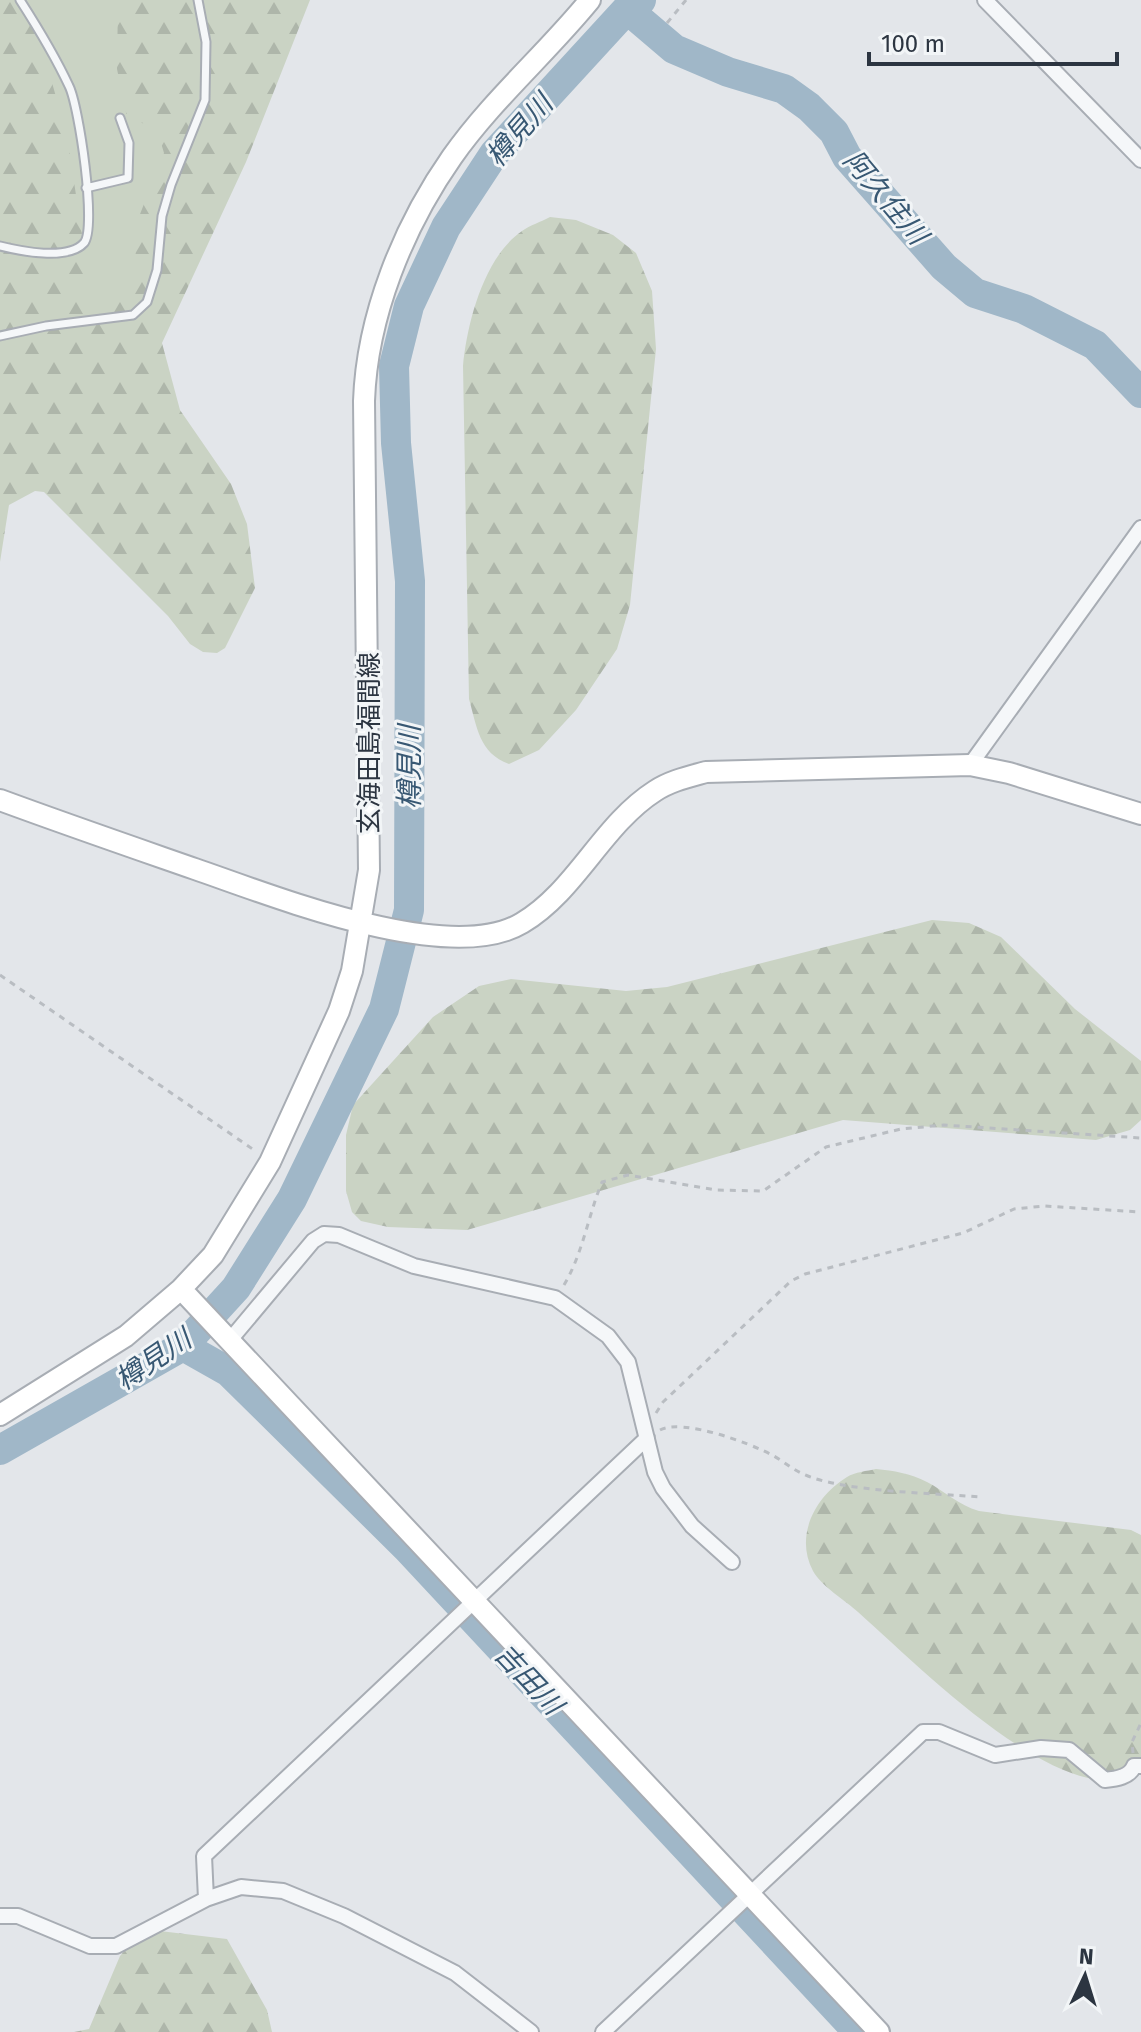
<svg xmlns="http://www.w3.org/2000/svg" width="1141" height="2032" font-family="'Fira Sans','Noto Sans JP',sans-serif">
<style>
.grass{fill:#cad3c4}
.forest{fill:url(#forest-firs)}
.lines{fill:none;stroke-linecap:round;stroke-linejoin:round}
.stream{stroke:#a0b7c8;stroke-width:5}
.river{stroke:#a0b7c8;stroke-width:30}
.lane-casing{stroke:#a8adb4;stroke-width:11}
.street-casing{stroke:#a8adb4;stroke-width:18}
.secondary-casing{stroke:#a8adb4;stroke-width:24}
.path{stroke:#b9bdc2;stroke-width:3;stroke-dasharray:6 6;stroke-linecap:butt}
.lane{stroke:#f5f7f9;stroke-width:7}
.street{stroke:#f5f7f9;stroke-width:14}
.secondary{stroke:#fff;stroke-width:20}
.labels{text-anchor:middle;stroke-width:6;stroke-linejoin:round;paint-order:stroke}
.street-label{font-size:26px;fill:#2c3541;stroke:#f2f5f7}
.water-label{font-size:28px;font-style:italic;fill:#385873;stroke:#f2f5f7}
</style>
<defs>
<pattern id="forest-firs" width="22" height="20" patternUnits="userSpaceOnUse" patternTransform="scale(2)"><rect width="22" height="20" fill="#cad3c4"/><path d="M5 1l3.5 6h-7zM16 11l3.5 6h-7z" fill="#aeb6aa"/></pattern>
</defs>
<rect width="100%" height="100%" fill="#e3e6ea"/>
<path class="grass" d="M 0,0 L 200,0 L 154,291 L 65,328 Z"/>
<path class="forest" d="M 0,0 L 12,0 L 40,40 L 67,136 L 92,300 L 128,295 L 138,275 L 133,232 L 164,153 L 157,129 L 127,117 L 117,69 L 118,0 L 310,0 L 246,162 L 162,343 L 180,410 L 231,484 L 247,524 L 255,588 L 225,648 L 217,653 L 203,652 L 190,644 L 168,616 L 44,492 L 35,491 L 9,505 L 0,562 Z
M 550,217 L 576,220 L 613,235 L 636,253 L 652,291 L 656,349 L 630,605 L 617,649 L 576,710 L 539,750 L 509,764 C 479,753 477,727 469,699 L 463,366 C 467,323 484,257 522,231 C 530,225 541,222 550,217 Z
M 932,920 L 969,923 L 1001,937 L 1075,1009 L 1141,1061 L 1141,1120 L 1130,1130 L 1096,1140 L 843,1120 L 467,1230 L 388,1227 L 361,1221 L 352,1212 L 346,1191 L 346,1135 L 353,1105 L 433,1017 L 479,986 L 511,979 L 626,991 L 667,987 Z
M 876,1469 C 894,1471 910,1473 927,1482 C 946,1492 958,1505 979,1511 L 1131,1530 L 1141,1535 L 1141,1770 C 1123,1778 1109,1783 1088,1778 C 1012,1760 916,1664 858,1612 C 845,1600 821,1586 813,1571 C 794,1535 816,1496 847,1477 C 855,1472 867,1471 876,1469 Z
M 143,1929 L 227,1939 L 267,2010 L 272,2032 L 74,2032 L 89,2029 L 120,1956 Z"/>
<g class="lines">
<path class="stream" d="M 627,9 L 632,0"/>
<path class="river" d="M 627,9 L 674,49 L 728,72 L 784,89 L 809,107 L 834,132 L 847,157 L 944,267 L 975,293 L 1024,309 L 1095,345 L 1141,393
M 183,1346 L 229,1372 L 407,1548 L 858,2032
M 0,1450 L 183,1346 L 236,1288 L 292,1199 L 384,1009 L 409,910 L 410,581 L 396,443 L 394,366 L 409,306 L 446,227 L 494,154 L 627,9 L 641,0"/>
<defs>
<path id="lane" d="M 86,188 L 128,178 L 129,143 L 120,118
M 0,246 C 20,251 68,261 84,243 C 97,228 79,106 69,86 C 55,56 38,28 20,0
M 0,336 L 46,326 L 133,315 L 147,302 L 157,270 L 162,216 L 171,185 L 205,100 L 206,42 L 198,0"/>
<path id="street" d="M 985,0 L 1141,160
M 970,765 L 1141,528
M 230,1340 L 313,1241 L 324,1234 L 339,1235 L 414,1266 L 555,1298 L 608,1336 L 628,1362 L 655,1472 L 663,1488 L 692,1526 L 732,1562
M 206,1899 L 204,1856 L 647,1438
M 0,1916 L 18,1916 L 90,1946 L 116,1946 L 206,1899 L 241,1887 L 283,1891 L 344,1916 L 455,1973 L 531,2032
M 603,2032 L 923,1732 L 939,1732 L 995,1755 L 1041,1748 L 1069,1750 L 1105,1780 C 1116,1779 1130,1777 1134,1766 L 1141,1766"/>
<path id="secondary" d="M 0,800 C 65,824 129,846 195,869 C 271,895 449,967 522,923 C 576,891 602,825 655,791 C 670,781 688,777 706,772 L 970,765 L 1009,773 L 1141,814
M 181,1289 L 879,2032
M 0,1415 L 126,1336 L 181,1289 L 213,1255 L 270,1162 L 339,1011 L 352,971 L 369,870 L 364,401 C 367,316 403,227 452,157 C 492,100 546,54 590,0"/>
</defs>
<use href="#lane" class="lane-casing"/>
<use href="#street" class="street-casing"/>
<use href="#secondary" class="secondary-casing"/>
<path class="path" d="M 667,23 L 686,0
M 0,975 L 254,1150
M 564,1285 C 583,1253 588,1216 602,1182 L 628,1175 L 716,1190 L 763,1191 L 826,1147 L 901,1129 L 944,1125 L 1141,1138
M 656,1413 L 663,1402 L 791,1281 L 805,1274 L 963,1233 L 1014,1209 L 1044,1206 L 1141,1212
M 660,1430 C 682,1418 750,1443 772,1455 C 783,1461 792,1469 803,1474 C 842,1492 934,1493 980,1497
M 1133,1753 L 1132,1742 L 1141,1723"/>
<use href="#lane" class="lane"/>
<use href="#street" class="street"/>
<use href="#secondary" class="secondary"/>
</g>
<g class="labels">
<g class="street-label">
<text transform="translate(369 743) rotate(-90)" y="9">玄海田島福間線</text>
</g>
<g class="water-label">
<text transform="translate(519 130) rotate(-49)" y="10">樽見川</text>
<text transform="translate(886 197) rotate(50)" y="10">阿久住川</text>
<text transform="translate(409 767) rotate(-90)" y="10">樽見川</text>
<text transform="translate(153 1359) rotate(-34)" y="10">樽見川</text>
<text transform="translate(529 1679) rotate(47)" y="10">吉田川</text>
</g>
</g>
<g transform="translate(1085 1976) rotate(4)" stroke="#f2f5f7" stroke-width="6" paint-order="stroke">
<path d="M0-6L14 30L0 20L-14 30Z" fill="#2c3541"/>
<text y="-12" font-size="22" font-weight="bold" text-anchor="middle" fill="#2c3541">N</text>
</g>
<path d="M869 52v12h248v-12" fill="none" stroke="#2c3541" stroke-width="4"/>
<text x="881" y="52" font-size="24" fill="#2c3541" stroke="#f2f5f7" stroke-width="6" paint-order="stroke">100 m</text>
</svg>
